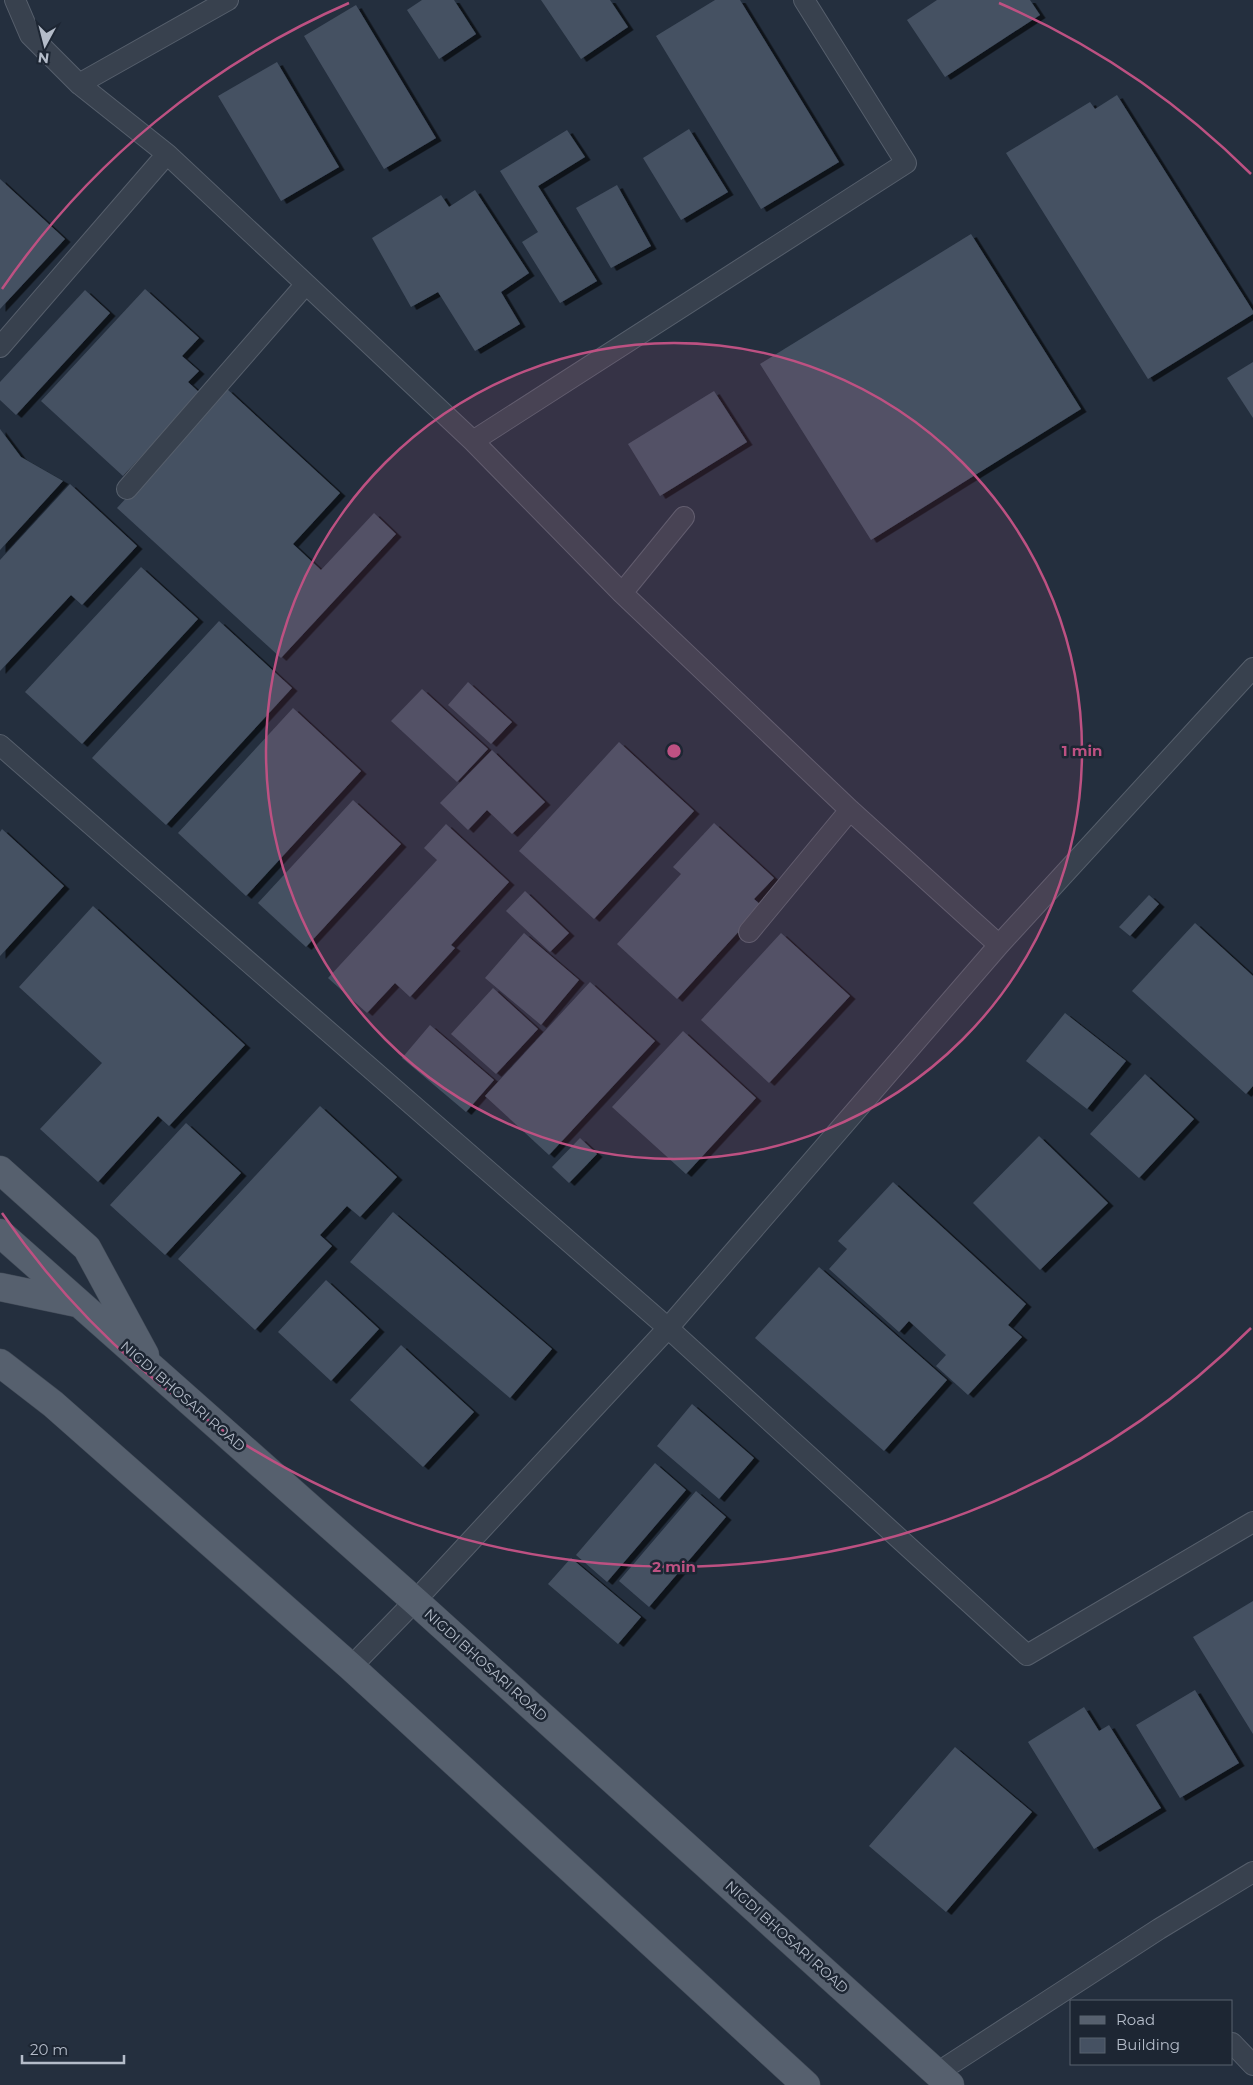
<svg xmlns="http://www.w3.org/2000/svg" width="1253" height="2085" font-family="Montserrat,sans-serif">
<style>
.building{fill:#455162;filter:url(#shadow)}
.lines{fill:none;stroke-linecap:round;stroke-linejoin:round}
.lane-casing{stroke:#565f6c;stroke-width:22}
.primary-casing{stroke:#414a57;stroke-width:29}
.lane{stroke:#38414e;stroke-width:20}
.primary{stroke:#56606e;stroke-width:28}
.ring{fill:none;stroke:#bd5182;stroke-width:2.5}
.labels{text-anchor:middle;stroke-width:5;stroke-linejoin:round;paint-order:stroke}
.street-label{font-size:14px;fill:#b4bcc9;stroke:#1d2633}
.centre{fill:#bd5182;stroke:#1d2633;stroke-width:2.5}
.ring-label{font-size:15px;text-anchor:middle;font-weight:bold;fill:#bd5182;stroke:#1d2633;stroke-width:5;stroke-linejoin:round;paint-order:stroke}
</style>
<defs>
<filter id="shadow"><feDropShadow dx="5.5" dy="3" stdDeviation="0" flood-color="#0009"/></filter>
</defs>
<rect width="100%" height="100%" fill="#242f3e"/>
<path class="building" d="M 422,0 L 454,0 L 476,34 L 439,59 L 407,10 Z
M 541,0 L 610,0 L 628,27 L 581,59 Z
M 715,0 L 740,0 L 839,162 L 761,209 L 656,36 Z
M 937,0 L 1030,0 L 1040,15 L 945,77 L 907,20 Z
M 356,5 L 436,138 L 384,169 L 304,36 Z
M 277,62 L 339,167 L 281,201 L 218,96 Z
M 1117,95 L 1253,311 L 1253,314 L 1148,379 L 1006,153 L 1090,102 L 1095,109 Z
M 689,129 L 728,192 L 681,220 L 643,158 Z
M 567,130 L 585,157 L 538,186 L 597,281 L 560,303 L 522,242 L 538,232 L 500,171 Z
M 0,179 L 65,239 L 0,309 Z
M 617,185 L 651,246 L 611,268 L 576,208 Z
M 475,190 L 529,273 L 501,292 L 520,324 L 475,351 L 438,292 L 411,307 L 372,238 L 441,195 L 449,207 Z
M 971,234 L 1081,409 L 871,540 L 760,364 Z
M 145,289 L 199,338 L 182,356 L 199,371 L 188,382 L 200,393 L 123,476 L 41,401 Z
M 85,290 L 110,313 L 16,415 L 0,400 L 0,382 Z
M 1253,362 L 1253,418 L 1227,378 Z
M 227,389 L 340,493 L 293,544 L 321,570 L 374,513 L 396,534 L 281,658 L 117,508 Z
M 714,391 L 747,442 L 660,496 L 628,444 Z
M 0,429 L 21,457 L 63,481 L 0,550 Z
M 70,484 L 137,546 L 82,605 L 71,595 L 0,671 L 0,560 Z
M 141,567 L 198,619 L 82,744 L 25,692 Z
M 219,621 L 292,688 L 166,825 L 92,758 Z
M 468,682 L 512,722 L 491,744 L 448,705 Z
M 422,689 L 488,749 L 457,782 L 391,721 Z
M 293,708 L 361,771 L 246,896 L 178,833 Z
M 619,742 L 694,811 L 594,919 L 519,851 Z
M 492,750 L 545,802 L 512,834 L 487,810 L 468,830 L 440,803 Z
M 353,800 L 401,844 L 306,947 L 258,903 Z
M 714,823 L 774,878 L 754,899 L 762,906 L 677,999 L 617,944 L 681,874 L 673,867 Z
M 446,824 L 509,882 L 451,945 L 455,948 L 410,997 L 395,983 L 367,1013 L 328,978 L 437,860 L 424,848 Z
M 2,829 L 64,886 L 0,956 L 0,832 Z
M 525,891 L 569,933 L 550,952 L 506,911 Z
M 1149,895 L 1159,904 L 1130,936 L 1119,927 Z
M 93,906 L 245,1045 L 169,1126 L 158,1116 L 98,1182 L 40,1129 L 102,1063 L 19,987 Z
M 1195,923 L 1253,976 L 1253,1086 L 1246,1094 L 1132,991 Z
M 524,933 L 579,980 L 541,1025 L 485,978 Z
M 781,933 L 850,996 L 769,1083 L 701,1020 Z
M 590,982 L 655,1041 L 549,1155 L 485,1096 Z
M 493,988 L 538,1029 L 496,1074 L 451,1034 Z
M 1065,1013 L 1126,1061 L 1087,1109 L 1026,1061 Z
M 430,1025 L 494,1080 L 466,1112 L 402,1058 Z
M 683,1031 L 756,1098 L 686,1174 L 612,1107 Z
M 1145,1074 L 1194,1119 L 1139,1178 L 1090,1134 Z
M 320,1106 L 397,1177 L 360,1217 L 347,1206 L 320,1235 L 332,1246 L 255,1330 L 178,1259 Z
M 186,1123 L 241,1173 L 165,1255 L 110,1205 Z
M 1039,1136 L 1108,1203 L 1040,1270 L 973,1203 Z
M 580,1138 L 597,1154 L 569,1183 L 552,1167 Z
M 893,1182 L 1026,1304 L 1008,1325 L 1022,1337 L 968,1395 L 936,1366 L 946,1355 L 909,1321 L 899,1332 L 829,1269 L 847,1249 L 838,1241 Z
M 393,1212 L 552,1349 L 510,1398 L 350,1262 Z
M 819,1267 L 947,1380 L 884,1451 L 755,1338 Z
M 326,1280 L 379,1329 L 331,1381 L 278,1332 Z
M 401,1345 L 474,1412 L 423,1467 L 350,1400 Z
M 692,1404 L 754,1458 L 719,1499 L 657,1446 Z
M 655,1463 L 686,1490 L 607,1582 L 576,1555 Z
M 696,1491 L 726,1517 L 649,1607 L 619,1581 Z
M 571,1558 L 641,1617 L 618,1644 L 548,1584 Z
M 1253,1601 L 1253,1734 L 1193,1637 Z
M 1195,1690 L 1239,1763 L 1180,1798 L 1136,1725 Z
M 1084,1707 L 1099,1731 L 1109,1725 L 1161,1808 L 1094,1849 L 1028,1742 Z
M 955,1747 L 1032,1812 L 946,1912 L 869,1846 Z"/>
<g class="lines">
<defs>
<path id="lane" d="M 15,0 L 30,35 L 79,84 L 167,154 L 306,284 L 473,441 L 622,593 L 850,810 L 999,945
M 79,84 L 228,0
M 0,347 L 167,154
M 473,441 L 906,163 L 804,0
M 127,489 L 306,284
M 622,593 L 684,517
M 0,745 L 668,1328 L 1027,1655 L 1253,1522
M 749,932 L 850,810
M 351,1667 L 415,1601 L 668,1328 L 999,945 L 1253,668
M 1232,2043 L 1253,2065
M 937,2073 L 1159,1929 L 1253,1872"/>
<path id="primary" d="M 0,1170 L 87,1248 L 145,1355
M 0,1233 L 415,1601 L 950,2085
M 0,1287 L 77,1303
M 0,1363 L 53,1404 L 351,1667 L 806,2085"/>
</defs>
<use href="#lane" class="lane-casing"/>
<use href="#primary" class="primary-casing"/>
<use href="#lane" class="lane"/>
<use href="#primary" class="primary"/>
</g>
<circle cx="674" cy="751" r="408" fill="#bd5182" fill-opacity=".12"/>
<g class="ring">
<circle cx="674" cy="751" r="408"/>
<path d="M1251 1328A816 816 0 0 1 2 1213M2 289A816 816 0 0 1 349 3M999 3A816 816 0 0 1 1251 174"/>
</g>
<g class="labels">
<g class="street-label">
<text transform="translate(183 1396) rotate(41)" y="5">NIGDI BHOSARI ROAD</text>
<text transform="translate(486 1665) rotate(42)" y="5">NIGDI BHOSARI ROAD</text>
<text transform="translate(787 1937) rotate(42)" y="5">NIGDI BHOSARI ROAD</text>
</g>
</g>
<circle cx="674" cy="751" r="8" class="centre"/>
<g class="ring-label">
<text x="1082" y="756">1 min</text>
<text x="674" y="1572">2 min</text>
</g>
<rect x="1070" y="2000" width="162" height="65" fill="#1d2633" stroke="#59626f"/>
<rect x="1080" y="2016" width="25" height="8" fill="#56606e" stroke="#59626f"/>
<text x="1116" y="2025" font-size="15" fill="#b4bcc9">Road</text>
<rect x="1080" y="2038" width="25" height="15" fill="#455162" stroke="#59626f"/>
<text x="1116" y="2050" font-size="15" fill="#b4bcc9">Building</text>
<g transform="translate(45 45) rotate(187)" stroke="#1d2633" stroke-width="4" paint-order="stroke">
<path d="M0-4L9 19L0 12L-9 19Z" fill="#b4bcc9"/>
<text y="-8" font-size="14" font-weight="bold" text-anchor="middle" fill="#b4bcc9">N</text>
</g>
<path d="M22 2055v8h102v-8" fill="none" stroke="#b4bcc9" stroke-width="2.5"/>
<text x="30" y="2055" font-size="15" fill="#b4bcc9" stroke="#1d2633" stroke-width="4" paint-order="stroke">20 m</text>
</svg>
